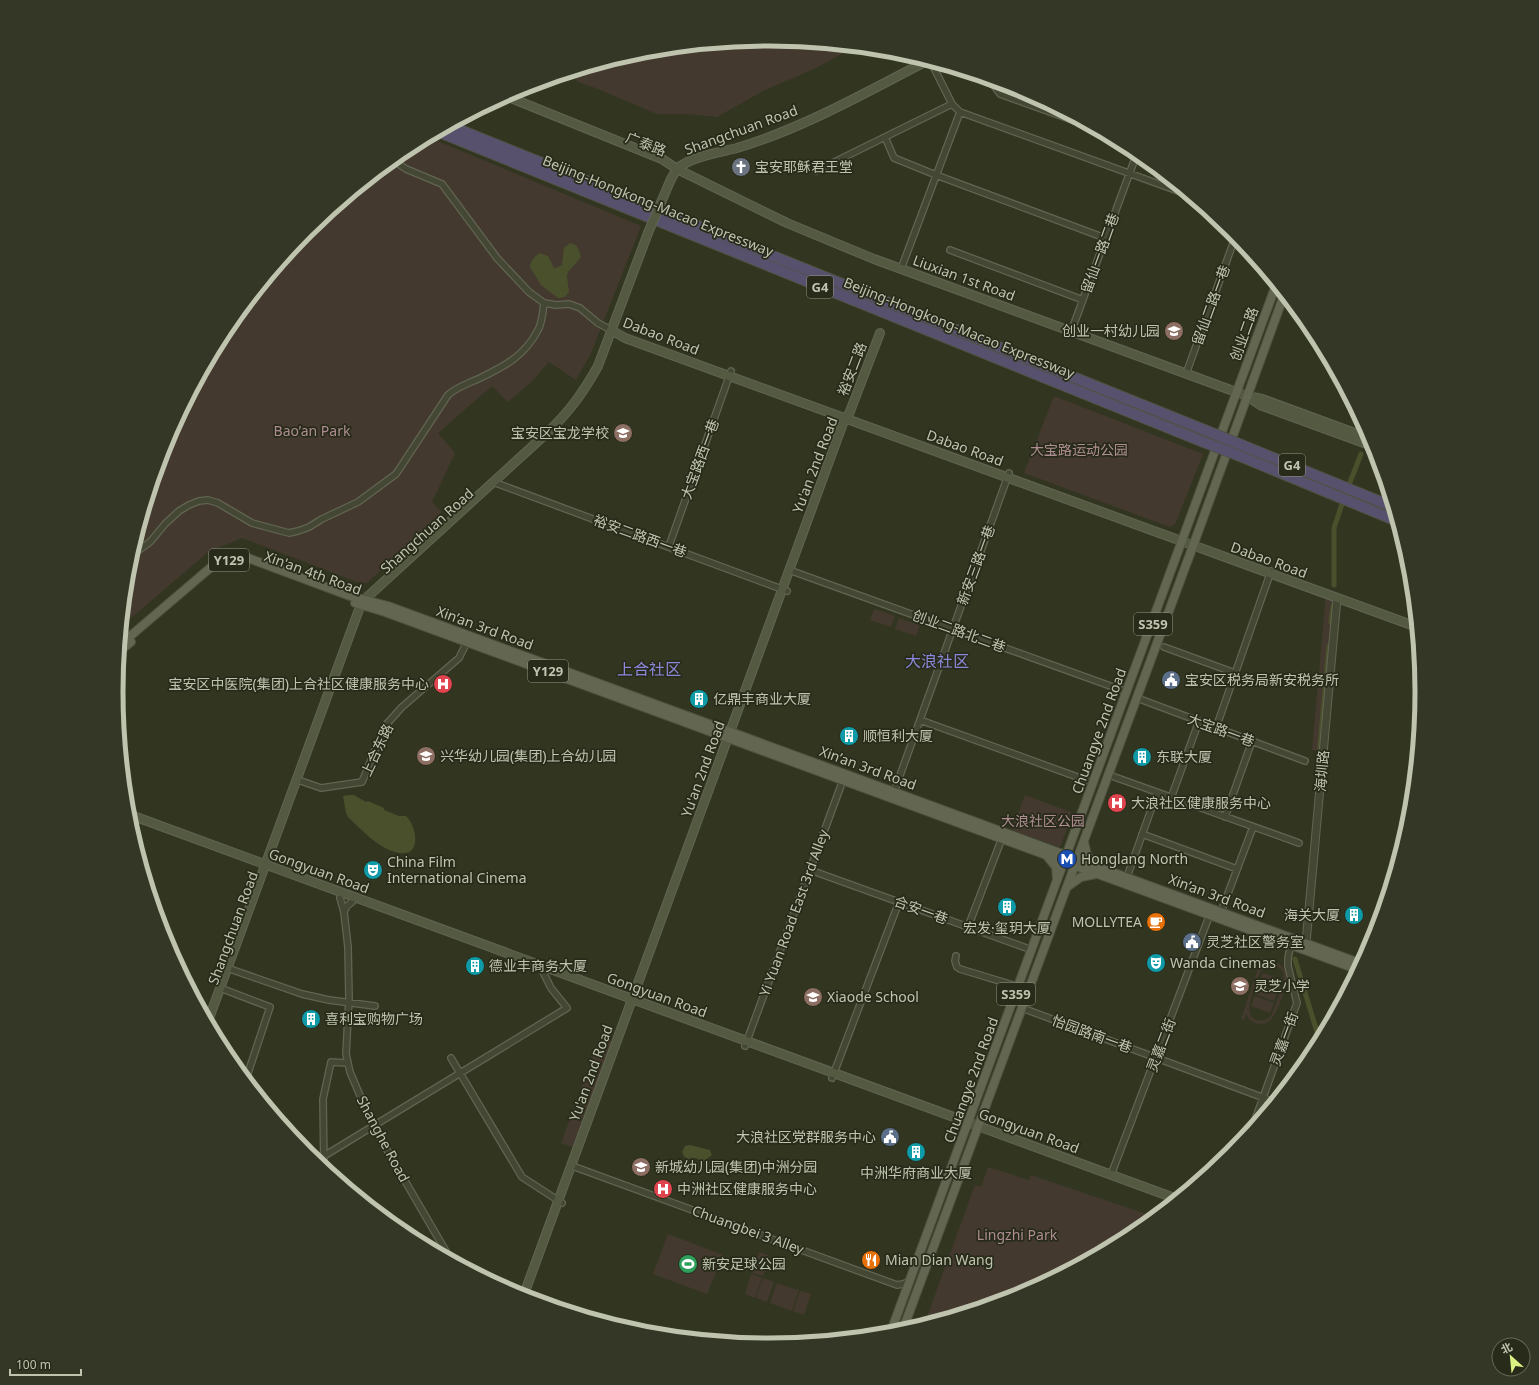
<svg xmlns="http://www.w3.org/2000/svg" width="1539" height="1385" font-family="'Noto Sans','Noto Sans SC',sans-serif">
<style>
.green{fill:#44392e;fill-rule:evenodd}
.water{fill:#49502b}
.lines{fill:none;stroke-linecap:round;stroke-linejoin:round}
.canal{stroke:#49502b;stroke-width:5}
.minor-casing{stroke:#616552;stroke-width:8}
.tertiary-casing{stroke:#616552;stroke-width:9}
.secondary-casing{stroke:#616552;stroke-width:10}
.primary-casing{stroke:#4c513e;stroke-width:10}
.motorway-casing{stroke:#4e523f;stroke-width:12}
.minor{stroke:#434734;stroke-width:5.5}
.tertiary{stroke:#434734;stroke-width:7}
.secondary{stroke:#545a42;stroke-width:8}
.primary{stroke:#636752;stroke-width:8}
.motorway{stroke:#58516d;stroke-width:10}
.secondary-bridge-casing{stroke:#616552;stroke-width:10;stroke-linecap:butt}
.motorway-bridge-casing{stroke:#4e523f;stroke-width:12;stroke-linecap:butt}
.secondary-bridge{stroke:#545a42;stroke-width:8}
.motorway-bridge{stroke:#58516d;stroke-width:10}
.labels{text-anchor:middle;stroke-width:3.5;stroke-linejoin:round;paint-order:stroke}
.shield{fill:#282b1a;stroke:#929682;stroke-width:1}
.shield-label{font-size:13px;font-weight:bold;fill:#bfc4af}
.street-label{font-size:14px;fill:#bfc4af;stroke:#282b1a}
.poi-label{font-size:14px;fill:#bfc4af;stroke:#282b1a;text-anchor:start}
.park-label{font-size:14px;fill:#ae8d92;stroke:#282b1a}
.quarter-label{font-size:16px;fill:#8b87da;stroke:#282b1a}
.rim{fill:none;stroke:#bfc4af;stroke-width:5}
</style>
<rect width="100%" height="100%" fill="#323621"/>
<path class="green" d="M 770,39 L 855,47 L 814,69 L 765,90 L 717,117 L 687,114 L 657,114 L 598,89 L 578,82 L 571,73 L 642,52 Z
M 428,137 L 641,226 L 591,353 L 576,380 L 549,362 L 531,382 L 508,402 L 492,386 L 438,433 L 455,453 L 432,502 L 442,512 L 367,583 L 357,582 L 242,538 L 208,552 L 123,625 L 129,565 L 166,442 L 226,329 L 308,230 L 407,149 Z
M 1054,396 L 1203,454 L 1175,524 L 1170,527 L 1024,473 Z
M 1326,594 L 1337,598 L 1325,752 L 1312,750 Z
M 874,609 L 895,616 L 891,627 L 870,620 Z
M 899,618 L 920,625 L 916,636 L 895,629 Z
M 1025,795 L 1073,813 L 1060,847 L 1012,830 Z
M 1262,957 L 1265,958 L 1264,964 C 1276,958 1286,966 1287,978 C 1283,992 1278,1023 1261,1024 C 1254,1024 1249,1020 1246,1014 L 1244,1020 L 1241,1019 ZM 1270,965 C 1290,966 1283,983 1279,995 C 1276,1002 1274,1010 1271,1016 C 1267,1020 1262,1022 1256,1020 C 1240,1014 1257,983 1260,972 L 1263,969 Z
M 1263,973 L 1282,980 L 1279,990 L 1260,983 Z
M 1259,984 L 1278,991 L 1274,1001 L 1255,994 Z
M 1255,996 L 1274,1003 L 1270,1013 L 1251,1006 Z
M 600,1037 L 615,1042 L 576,1148 L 561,1143 Z
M 988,1167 L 1029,1180 L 1031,1175 L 1155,1217 L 1132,1236 L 1019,1296 L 924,1325 L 975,1185 L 981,1187 Z
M 668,1234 L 723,1255 L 707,1294 L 653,1274 Z
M 759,1252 L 770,1256 L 763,1276 L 752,1273 Z
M 751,1274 L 762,1278 L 755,1298 L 745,1294 Z
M 763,1278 L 774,1282 L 767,1302 L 756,1298 Z
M 777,1283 L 788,1287 L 781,1307 L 770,1303 Z
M 788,1287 L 799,1290 L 792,1311 L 781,1307 Z
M 800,1291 L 811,1294 L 804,1315 L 793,1311 Z"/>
<path class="water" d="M 570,243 C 578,245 579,249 581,257 L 568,272 L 567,276 L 569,292 L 565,297 L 558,298 L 541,285 L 530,267 C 531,260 535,256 540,253 L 548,256 L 554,268 L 556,268 L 562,265 L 564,248 Z
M 349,795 L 354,795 L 366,802 L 368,801 L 384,808 L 384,810 L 399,816 L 406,816 C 417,826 422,857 399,853 C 379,849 363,831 348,817 L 346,813 L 343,796 Z
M 690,1145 L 710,1150 L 712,1155 L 703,1162 L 696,1158 L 687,1159 L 684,1156 L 682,1152 L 685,1146 Z"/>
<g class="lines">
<path class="canal" d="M 1347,490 L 1361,454
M 1334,585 L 1334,528 L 1344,498
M 1331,622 L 1333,606
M 1319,756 L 1329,646
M 1295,959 L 1320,1042"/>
<defs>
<path id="minor" d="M 931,62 L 952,104 L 960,112 L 1189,195
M 992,83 L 1000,94 L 1089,126
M 885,137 L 894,158 L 936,175 L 1105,238
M 393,160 L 406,169 L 442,184 L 497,258 L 529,292 L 544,303 L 556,305 L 569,304 L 580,308 L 598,323 L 611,330
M 816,171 L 952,104
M 950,250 L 1083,300
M 901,269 L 960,112
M 1071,332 L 1137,153
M 1186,374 L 1236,235
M 493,482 L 787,591
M 669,546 L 731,371
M 132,555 L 150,542 L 165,524 L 179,511 L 189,505 L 199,501 L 208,500 L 218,503 L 252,523 L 289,533 L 298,531 L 309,527 L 322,519 L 358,502 L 396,474 L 448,395 C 457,387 467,384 478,379 C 503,367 524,357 538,330 C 542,323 543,312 544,303
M 789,570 L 1127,692
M 1164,647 L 1235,673
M 1137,698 L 1305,761
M 920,720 L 1094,783
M 1216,728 L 1271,571
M 1109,775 L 1299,843
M 296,781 L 301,781 L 321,788 L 362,782 L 385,726 L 402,707 L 459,658 L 467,642
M 894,792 L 1009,473
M 1171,798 L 1199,721
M 1225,817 L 1252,741
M 1142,834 L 1237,869
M 810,870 L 1032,950
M 1127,877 L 1157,793
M 340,898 L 344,912 L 348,947 L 349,998 L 346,1054 L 350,1072 L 373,1126 L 451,1260
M 344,912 L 347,906 L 352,902
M 1221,912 L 1253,827
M 968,927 L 1002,838
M 956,956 L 955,961 L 957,967 L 960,969 L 1019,987
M 227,968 L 302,994 L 329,1000 L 375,1006
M 220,988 L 270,1007 L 246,1079
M 1022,1008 L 1275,1102
M 745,1046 L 843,780
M 451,1058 L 522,1177 L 562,1203
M 832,1078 L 899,902
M 1251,1131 L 1297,1003 L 1288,966 L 1288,958 L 1291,944
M 324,1156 L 567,1008 L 551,988 L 543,972
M 575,1167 L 897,1285 L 903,1284 L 910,1281
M 324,1168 L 323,1099 L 331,1062 L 347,1063
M 1111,1175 L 1210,914"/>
<path id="tertiary" d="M 1306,943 L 1337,598"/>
<path id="secondary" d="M 506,96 L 662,159 L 677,169 L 787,223 L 874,259 L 1247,396 L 1262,399 L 1371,439
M 671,179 C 673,176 675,172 677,169 C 689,157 721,152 737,148 C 804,128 866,92 927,61
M 611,330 L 625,338 L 1417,627
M 1250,398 L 1260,405 L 1375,447
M 128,814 L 1177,1199
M 208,1021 L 361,604 L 364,600 L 547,433 C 569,412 583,393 598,366 L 648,233
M 523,1297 L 842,426 L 845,418 L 849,414 L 880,333"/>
<path id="primary" d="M 355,603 L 385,612 L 1359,970
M 121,644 L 223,557 L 234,554 L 240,555 L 350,596 L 388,606 L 1362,964
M 120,651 L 131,642
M 1084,842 L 1087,855 L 1096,865
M 1047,856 L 1056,867 L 1057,879
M 1067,887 L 1081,877 L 1096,874
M 902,1332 L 1193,546 L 1284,295
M 890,1334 L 1276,285"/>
<path id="motorway" d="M 450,126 L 1207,431
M 439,132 L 1201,441
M 1244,446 L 1393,507
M 1240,456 L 1397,521"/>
</defs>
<use href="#minor" class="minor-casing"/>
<use href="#tertiary" class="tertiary-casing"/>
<use href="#secondary" class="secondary-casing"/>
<use href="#primary" class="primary-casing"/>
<use href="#motorway" class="motorway-casing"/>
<use href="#minor" class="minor"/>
<use href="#tertiary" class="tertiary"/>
<use href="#secondary" class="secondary"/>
<use href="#primary" class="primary"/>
<use href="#motorway" class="motorway"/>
<defs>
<path id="secondary-bridge" d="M 648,233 L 671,179"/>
<path id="motorway-bridge" d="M 1207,431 L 1244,446
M 1201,441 L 1240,456"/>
</defs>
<use href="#secondary-bridge" class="secondary-bridge-casing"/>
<use href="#motorway-bridge" class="motorway-bridge-casing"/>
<use href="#secondary-bridge" class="secondary-bridge"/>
<use href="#motorway-bridge" class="motorway-bridge"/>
</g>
<defs>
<symbol id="church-disc" viewBox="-11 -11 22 22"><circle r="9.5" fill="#6b7280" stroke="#282b1a"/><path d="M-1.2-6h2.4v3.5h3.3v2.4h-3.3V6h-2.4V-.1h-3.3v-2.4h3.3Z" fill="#fff"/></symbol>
<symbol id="school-disc" viewBox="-11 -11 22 22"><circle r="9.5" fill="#8d6e63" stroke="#282b1a"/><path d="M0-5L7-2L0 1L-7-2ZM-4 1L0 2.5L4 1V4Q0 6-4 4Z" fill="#fff"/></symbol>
<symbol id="civic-disc" viewBox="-11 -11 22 22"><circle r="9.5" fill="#5c6f8a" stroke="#282b1a"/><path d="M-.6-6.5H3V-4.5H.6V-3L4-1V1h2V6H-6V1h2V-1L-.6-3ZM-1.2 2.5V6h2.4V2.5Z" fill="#fff"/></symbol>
<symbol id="hospital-disc" viewBox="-11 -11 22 22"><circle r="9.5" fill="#e0444e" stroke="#282b1a"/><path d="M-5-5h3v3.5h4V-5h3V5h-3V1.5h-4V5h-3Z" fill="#fff"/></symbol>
<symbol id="building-disc" viewBox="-11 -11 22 22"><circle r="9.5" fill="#0f9aa8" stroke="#282b1a"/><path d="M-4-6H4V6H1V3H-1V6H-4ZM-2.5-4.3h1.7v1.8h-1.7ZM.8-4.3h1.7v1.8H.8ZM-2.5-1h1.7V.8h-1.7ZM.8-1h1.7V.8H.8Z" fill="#fff"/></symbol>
<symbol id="metro-disc" viewBox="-11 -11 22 22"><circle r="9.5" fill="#1a4fb4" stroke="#282b1a"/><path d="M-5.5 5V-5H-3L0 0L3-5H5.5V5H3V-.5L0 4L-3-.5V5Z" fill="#fff"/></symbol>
<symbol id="theatre-disc" viewBox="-11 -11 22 22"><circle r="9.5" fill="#0f9aa8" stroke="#282b1a"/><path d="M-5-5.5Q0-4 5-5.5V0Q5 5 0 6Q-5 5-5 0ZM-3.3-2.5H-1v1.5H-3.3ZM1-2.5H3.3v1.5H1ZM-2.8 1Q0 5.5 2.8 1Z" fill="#fff"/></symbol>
<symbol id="cafe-disc" viewBox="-11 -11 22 22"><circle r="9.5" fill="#e8710a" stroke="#282b1a"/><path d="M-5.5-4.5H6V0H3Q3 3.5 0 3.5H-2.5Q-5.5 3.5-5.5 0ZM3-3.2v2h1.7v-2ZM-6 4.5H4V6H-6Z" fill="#fff"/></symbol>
<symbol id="restaurant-disc" viewBox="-11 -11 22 22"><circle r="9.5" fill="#e8710a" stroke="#282b1a"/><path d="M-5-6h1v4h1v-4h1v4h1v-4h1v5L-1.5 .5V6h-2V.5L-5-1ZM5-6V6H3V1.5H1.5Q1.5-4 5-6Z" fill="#fff"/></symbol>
<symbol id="stadium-disc" viewBox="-11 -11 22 22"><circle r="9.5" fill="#2e9e5b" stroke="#282b1a"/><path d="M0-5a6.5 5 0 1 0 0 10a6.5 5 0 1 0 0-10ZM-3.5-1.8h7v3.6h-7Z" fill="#fff"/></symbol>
</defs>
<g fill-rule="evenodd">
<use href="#church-disc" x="730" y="156" width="22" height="22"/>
<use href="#school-disc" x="1163" y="320" width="22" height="22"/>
<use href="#school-disc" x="612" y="422" width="22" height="22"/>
<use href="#civic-disc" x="1160" y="669" width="22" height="22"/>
<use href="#hospital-disc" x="432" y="673" width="22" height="22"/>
<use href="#building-disc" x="688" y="688" width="22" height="22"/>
<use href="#building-disc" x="838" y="725" width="22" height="22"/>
<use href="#school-disc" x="415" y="745" width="22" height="22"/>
<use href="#building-disc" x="1131" y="746" width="22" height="22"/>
<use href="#hospital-disc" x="1106" y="792" width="22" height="22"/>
<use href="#metro-disc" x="1056" y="848" width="22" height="22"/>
<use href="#theatre-disc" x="362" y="859" width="22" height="22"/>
<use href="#building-disc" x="996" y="896" width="22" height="22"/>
<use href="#building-disc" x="1343" y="904" width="22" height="22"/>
<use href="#cafe-disc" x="1145" y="911" width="22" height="22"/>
<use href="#civic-disc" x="1181" y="931" width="22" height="22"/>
<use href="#theatre-disc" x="1145" y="952" width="22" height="22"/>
<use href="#building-disc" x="464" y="955" width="22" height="22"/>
<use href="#school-disc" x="1229" y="975" width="22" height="22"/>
<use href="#school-disc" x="802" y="986" width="22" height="22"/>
<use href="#building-disc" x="300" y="1008" width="22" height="22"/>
<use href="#civic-disc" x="879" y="1126" width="22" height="22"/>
<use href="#building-disc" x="905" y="1141" width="22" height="22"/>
<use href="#school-disc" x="630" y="1156" width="22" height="22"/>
<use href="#hospital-disc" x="652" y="1178" width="22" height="22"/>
<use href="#restaurant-disc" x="860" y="1249" width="22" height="22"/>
<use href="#stadium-disc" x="677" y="1253" width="22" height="22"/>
</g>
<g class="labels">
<g class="shield">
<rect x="807" y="276" width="26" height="22" rx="3"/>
<rect x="1279" y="454" width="26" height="22" rx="3"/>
<rect x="209" y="549" width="40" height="22" rx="3"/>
<rect x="1134" y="613" width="38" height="22" rx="3"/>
<rect x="528" y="660" width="40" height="22" rx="3"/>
<rect x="997" y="983" width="38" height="22" rx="3"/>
</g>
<g class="shield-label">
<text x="820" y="292">G4</text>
<text x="1292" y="470">G4</text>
<text x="229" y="565">Y129</text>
<text x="1153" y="629">S359</text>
<text x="548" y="676">Y129</text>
<text x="1016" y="999">S359</text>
</g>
<g class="street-label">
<text transform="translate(741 130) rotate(-20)" y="5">Shangchuan Road</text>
<text transform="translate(646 144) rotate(21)" y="5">广泰路</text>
<text transform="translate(658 206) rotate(22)" y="5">Beijing-Hongkong-Macao Expressway</text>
<text transform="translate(1100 253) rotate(-70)" y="5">留仙一路二巷</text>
<text transform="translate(964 278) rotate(20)" y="5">Liuxian 1st Road</text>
<text transform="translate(1211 305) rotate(-70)" y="5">留仙二路一巷</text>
<text transform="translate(959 328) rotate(22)" y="5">Beijing-Hongkong-Macao Expressway</text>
<text transform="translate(1244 334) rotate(-70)" y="5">创业二路</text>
<text transform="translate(661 336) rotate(21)" y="5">Dabao Road</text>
<text transform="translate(852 369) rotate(-69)" y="5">裕安二路</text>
<text transform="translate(965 448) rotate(20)" y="5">Dabao Road</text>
<text transform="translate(700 459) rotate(-70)" y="5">大宝路西一巷</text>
<text transform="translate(815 465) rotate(-69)" y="5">Yu'an 2nd Road</text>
<text transform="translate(427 531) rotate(-42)" y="5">Shangchuan Road</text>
<text transform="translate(640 536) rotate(20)" y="5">裕安二路西一巷</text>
<text transform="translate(1269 560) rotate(20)" y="5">Dabao Road</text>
<text transform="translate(976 565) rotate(-70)" y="5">新安三路一巷</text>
<text transform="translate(313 573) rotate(20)" y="5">Xin'an 4th Road</text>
<text transform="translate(485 628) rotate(20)" y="5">Xin’an 3rd Road</text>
<text transform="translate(959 631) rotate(20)" y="5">创业二路北二巷</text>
<text transform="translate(1221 730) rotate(20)" y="5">大宝路一巷</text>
<text transform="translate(1099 731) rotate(-70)" y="5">Chuangye 2nd Road</text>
<text transform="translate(377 750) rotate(-65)" y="5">上合东路</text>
<text transform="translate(868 768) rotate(20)" y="5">Xin’an 3rd Road</text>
<text transform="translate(703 769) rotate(-70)" y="5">Yu'an 2nd Road</text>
<text transform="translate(1322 771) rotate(-85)" y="5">海圳路</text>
<text transform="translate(319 871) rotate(20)" y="5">Gongyuan Road</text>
<text transform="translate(1217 896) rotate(20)" y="5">Xin’an 3rd Road</text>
<text transform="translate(921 910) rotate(20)" y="5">合安一巷</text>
<text transform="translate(794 913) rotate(-70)" y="5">Yi Yuan Road East 3rd Alley</text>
<text transform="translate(233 928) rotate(-70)" y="5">Shangchuan Road</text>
<text transform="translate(657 995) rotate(20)" y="5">Gongyuan Road</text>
<text transform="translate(1092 1034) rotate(20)" y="5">怡园路南一巷</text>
<text transform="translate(1284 1039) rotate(-70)" y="5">灵嘉一街</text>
<text transform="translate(1161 1045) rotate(-69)" y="5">灵嘉二街</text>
<text transform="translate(591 1073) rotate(-70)" y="5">Yu'an 2nd Road</text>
<text transform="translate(971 1080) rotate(-70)" y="5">Chuangye 2nd Road</text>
<text transform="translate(1029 1131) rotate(20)" y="5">Gongyuan Road</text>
<text transform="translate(383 1139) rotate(62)" y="5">Shanghe Road</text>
<text transform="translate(748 1230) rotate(20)" y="5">Chuangbei 3 Alley</text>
</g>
<g class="poi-label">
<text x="755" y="172">宝安耶稣君王堂</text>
<text x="1160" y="336" text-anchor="end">创业一村幼儿园</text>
<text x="609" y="438" text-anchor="end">宝安区宝龙学校</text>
<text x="1185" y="685">宝安区税务局新安税务所</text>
<text x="429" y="689" text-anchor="end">宝安区中医院(集团)上合社区健康服务中心</text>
<text x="713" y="704">亿鼎丰商业大厦</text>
<text x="863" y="741">顺恒利大厦</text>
<text x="440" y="761">兴华幼儿园(集团)上合幼儿园</text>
<text x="1156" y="762">东联大厦</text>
<text x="1131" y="808">大浪社区健康服务中心</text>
<text x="1081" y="864">Honglang North</text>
<text x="387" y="867">China Film<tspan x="387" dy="16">International Cinema</tspan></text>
<text x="1340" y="920" text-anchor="end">海关大厦</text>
<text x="1142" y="927" text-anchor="end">MOLLYTEA</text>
<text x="1007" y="933" text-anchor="middle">宏发·玺玥大厦</text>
<text x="1206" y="947">灵芝社区警务室</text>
<text x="1170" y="968">Wanda Cinemas</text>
<text x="489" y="971">德业丰商务大厦</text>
<text x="1254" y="991">灵芝小学</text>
<text x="827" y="1002">Xiaode School</text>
<text x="325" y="1024">喜利宝购物广场</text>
<text x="876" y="1142" text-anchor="end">大浪社区党群服务中心</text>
<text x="655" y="1172">新城幼儿园(集团)中洲分园</text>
<text x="916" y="1178" text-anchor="middle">中洲华府商业大厦</text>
<text x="677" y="1194">中洲社区健康服务中心</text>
<text x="885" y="1265">Mian Dian Wang</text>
<text x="702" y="1269">新安足球公园</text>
</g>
<g class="park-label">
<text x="312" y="436">Bao’an Park</text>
<text x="1079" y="455">大宝路运动公园</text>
<text x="1043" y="826">大浪社区公园</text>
<text x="1017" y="1240">Lingzhi Park</text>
</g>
<g class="quarter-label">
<text x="937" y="667">大浪社区</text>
<text x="649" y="675">上合社区</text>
</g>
</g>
<path d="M0 0H1539V1385H0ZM123 692a646 646 0 1 1 1292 0a646 646 0 1 1-1292 0Z" fill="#343726" fill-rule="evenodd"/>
<path class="rim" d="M123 692a646 646 0 1 1 1292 0a646 646 0 1 1-1292 0Z"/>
<g transform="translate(1511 1357) rotate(333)"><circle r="19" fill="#282b1a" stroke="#646856"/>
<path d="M0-3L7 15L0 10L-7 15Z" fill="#daf384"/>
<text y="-6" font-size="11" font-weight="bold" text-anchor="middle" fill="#bfc4af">北</text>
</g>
<path d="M10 1369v6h71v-6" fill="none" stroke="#bfc4af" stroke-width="2"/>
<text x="16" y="1369" font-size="12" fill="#bfc4af" stroke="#282b1a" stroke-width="3" paint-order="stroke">100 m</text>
</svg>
